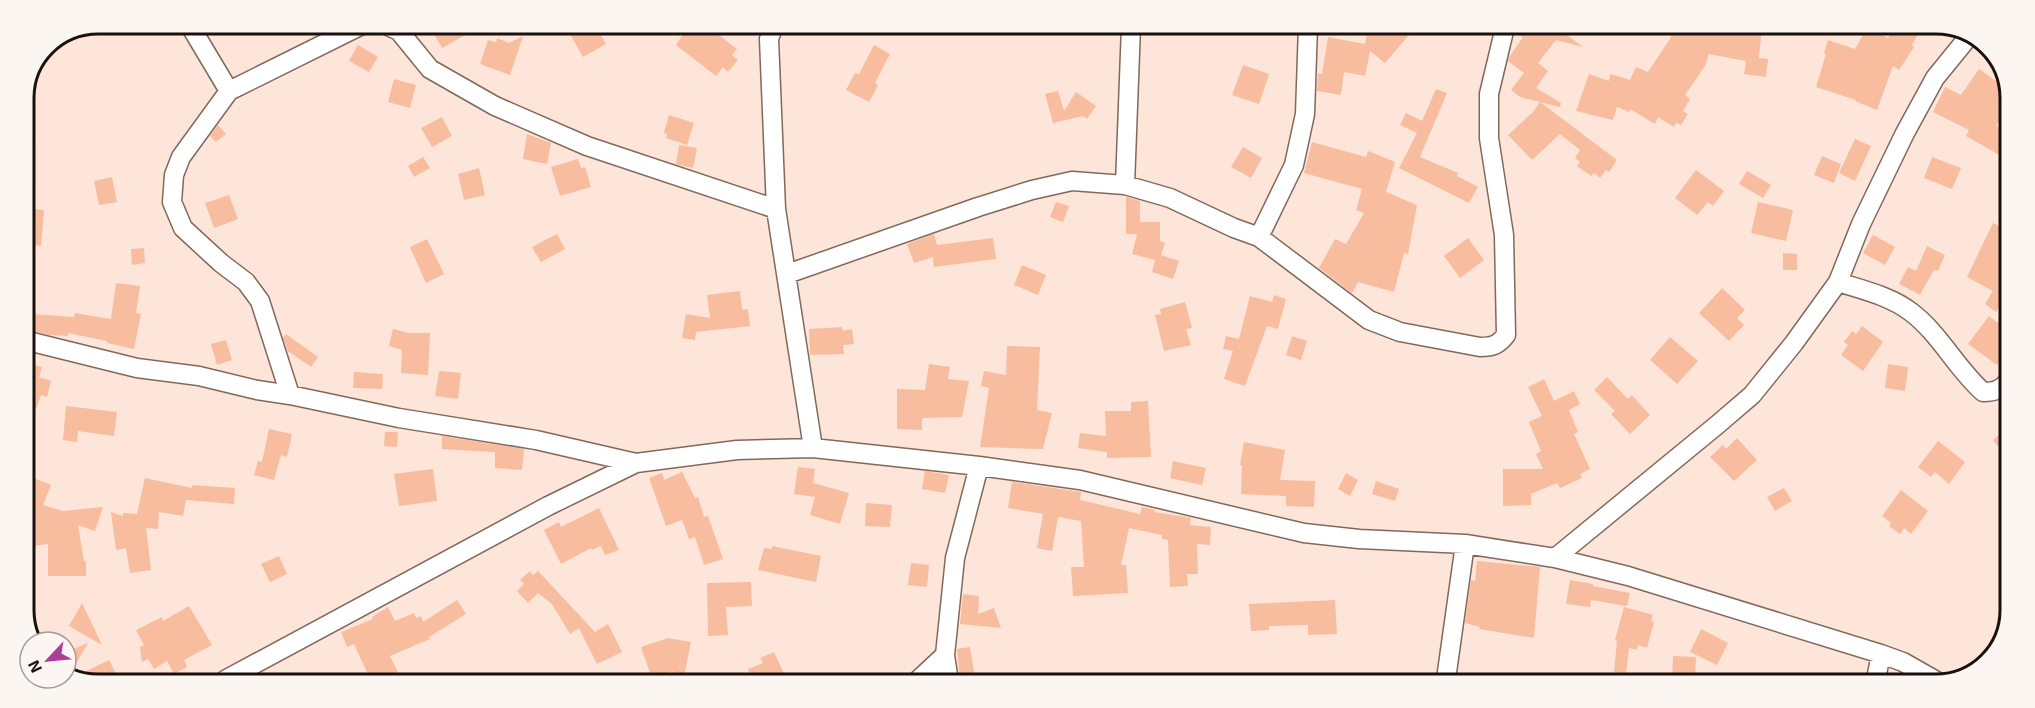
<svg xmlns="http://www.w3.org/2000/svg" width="2035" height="708" font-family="'Exo 2',sans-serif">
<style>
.building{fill:#f8bc9f}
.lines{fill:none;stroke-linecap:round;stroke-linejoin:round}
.street-casing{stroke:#82685b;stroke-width:21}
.street{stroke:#fff;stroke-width:18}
.rim{fill:none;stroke:#1b110c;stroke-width:3}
</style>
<rect width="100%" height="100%" fill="#fde5d9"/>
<path class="building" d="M 429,25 L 483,25 L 442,48 Z
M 565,25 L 595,25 L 606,44 L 583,57 Z
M 689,25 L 707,26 L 737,49 L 732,55 L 738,60 L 728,72 L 723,67 L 716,76 L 676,45 Z
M 1516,27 L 1567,27 L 1563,32 L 1583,47 L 1556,40 L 1538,63 L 1548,71 L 1536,88 L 1561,103 L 1560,107 L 1520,97 L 1511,90 L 1524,73 L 1508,61 L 1510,56 L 1523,37 L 1515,33 Z
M 1674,27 L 1690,27 L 1712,34 L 1712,27 L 1762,27 L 1759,58 L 1768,59 L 1766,77 L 1744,74 L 1746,61 L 1709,54 L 1705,66 L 1685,95 L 1690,99 L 1683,111 L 1688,114 L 1681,125 L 1676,123 L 1674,127 L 1658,117 L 1655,124 L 1630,109 L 1629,112 L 1617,107 L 1613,120 L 1576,111 L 1589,74 L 1609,81 L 1610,74 L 1630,80 L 1636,67 L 1648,72 L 1670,39 Z
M 1368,28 L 1409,35 L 1385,63 L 1370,51 L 1365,76 L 1344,72 L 1341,95 L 1317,91 L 1318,73 L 1322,74 L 1328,37 L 1365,44 Z
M 1867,28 L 1888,38 L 1892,32 L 1895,34 L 1898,28 L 1921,28 L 1912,45 L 1914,47 L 1899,70 L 1893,66 L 1877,110 L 1855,101 L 1856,100 L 1816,87 L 1826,54 L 1824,53 L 1828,40 L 1855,49 Z
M 523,36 L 510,75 L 480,64 L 488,40 L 496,42 L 497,38 L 509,43 Z
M 358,45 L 378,57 L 369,72 L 349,61 Z
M 874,45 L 890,54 L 875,83 L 878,85 L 869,102 L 846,90 L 855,73 L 859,74 Z
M 1243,65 L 1269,74 L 1259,104 L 1232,95 Z
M 1979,69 L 2009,90 L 2011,93 L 2011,101 L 1996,126 L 2011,133 L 2010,161 L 1966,136 L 1969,130 L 1933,112 L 1945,87 L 1961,95 Z
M 394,79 L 416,85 L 410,108 L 388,102 Z
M 1436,89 L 1447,93 L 1420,157 L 1458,173 L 1457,176 L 1478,187 L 1469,203 L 1399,168 L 1417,133 L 1400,125 L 1406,113 L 1422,121 Z
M 1058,91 L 1064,111 L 1076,92 L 1096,106 L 1087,119 L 1083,116 L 1053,123 L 1045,94 Z
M 1540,102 L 1617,160 L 1609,172 L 1606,170 L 1600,178 L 1594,173 L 1591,176 L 1577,166 L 1580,162 L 1575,158 L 1580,150 L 1560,134 L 1532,160 L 1508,135 L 1533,112 Z
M 669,115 L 694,123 L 687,145 L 666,138 L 667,134 L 664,133 Z
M 442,117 L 452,136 L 432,147 L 421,128 Z
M 218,125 L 226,134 L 216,142 L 210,136 Z
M 527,134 L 551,143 L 547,164 L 523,159 Z
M 1855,139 L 1871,146 L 1855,181 L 1839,173 Z
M 1312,142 L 1366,157 L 1368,151 L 1395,162 L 1386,192 L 1417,205 L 1408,254 L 1404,253 L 1394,292 L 1358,282 L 1352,293 L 1319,268 L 1335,239 L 1346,244 L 1364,213 L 1356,210 L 1362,189 L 1304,173 Z
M 679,145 L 697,148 L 693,168 L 676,164 Z
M 1243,147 L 1262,158 L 1251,178 L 1231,167 Z
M 1822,156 L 1841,164 L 1834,183 L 1814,175 Z
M 423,157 L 430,168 L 414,177 L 408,166 Z
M 1932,157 L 1961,168 L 1952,189 L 1924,178 Z
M 578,159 L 581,168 L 585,167 L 591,187 L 560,196 L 551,167 Z
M 479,168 L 485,195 L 464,200 L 458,174 Z
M 1696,170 L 1724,191 L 1713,206 L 1708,202 L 1697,215 L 1675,198 Z
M 1747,171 L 1771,185 L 1763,198 L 1739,184 Z
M 112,177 L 117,202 L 99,205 L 94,181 Z
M 229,195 L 238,219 L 214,228 L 205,203 Z
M 1126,197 L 1140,201 L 1140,222 L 1160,222 L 1160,241 L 1165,243 L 1161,255 L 1179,261 L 1173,279 L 1152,272 L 1155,260 L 1132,254 L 1137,234 L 1126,234 Z
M 1056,202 L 1069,206 L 1063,222 L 1050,217 Z
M 1758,202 L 1793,210 L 1786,241 L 1751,233 Z
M 2010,202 L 2009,292 L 1996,312 L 1985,304 L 1993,291 L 1967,277 L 1993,223 L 1999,226 Z
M 24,208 L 44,210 L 41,246 L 24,244 Z
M 557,234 L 565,249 L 541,262 L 532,247 Z
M 934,234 L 937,245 L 993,238 L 996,259 L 934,267 L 933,257 L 914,263 L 907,244 Z
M 1873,235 L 1895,247 L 1885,265 L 1863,253 Z
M 1468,238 L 1484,260 L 1460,278 L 1444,256 Z
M 427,239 L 444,274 L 426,283 L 410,247 Z
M 1927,246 L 1945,255 L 1938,271 L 1934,270 L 1920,295 L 1899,284 L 1908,267 L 1916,271 Z
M 144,248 L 145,263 L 132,265 L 131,249 Z
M 1783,253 L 1797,254 L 1797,270 L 1783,270 Z
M 1022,265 L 1046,275 L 1038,295 L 1014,285 Z
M 116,283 L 140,286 L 136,313 L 141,314 L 134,349 L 107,343 L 107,341 L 68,333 L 68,336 L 49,335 L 29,330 L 32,314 L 74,317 L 75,313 L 111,319 Z
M 1722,288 L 1745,310 L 1737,318 L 1744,325 L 1729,341 L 1699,313 Z
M 740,291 L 742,310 L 748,309 L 750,326 L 696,332 L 695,340 L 682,338 L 686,314 L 710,318 L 707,295 Z
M 1274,295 L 1286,299 L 1278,329 L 1267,326 L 1245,386 L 1224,379 L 1233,351 L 1223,349 L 1226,336 L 1239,339 L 1250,296 L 1272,302 Z
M 1185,302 L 1192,328 L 1186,329 L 1191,345 L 1164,351 L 1155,315 L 1161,314 L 1160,309 Z
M 1989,316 L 2009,331 L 2009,350 L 1997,365 L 1968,344 Z
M 1862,326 L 1883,342 L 1863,371 L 1841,355 L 1848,345 L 1844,342 L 1852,331 L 1856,334 Z
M 842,327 L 843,331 L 852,329 L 854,344 L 843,345 L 844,354 L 810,355 L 809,329 Z
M 393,329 L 409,333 L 430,333 L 428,375 L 401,373 L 402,350 L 389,346 Z
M 286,334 L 318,357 L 311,367 L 288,351 L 283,338 Z
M 1292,336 L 1307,341 L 1301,360 L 1286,355 Z
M 1670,337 L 1698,361 L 1677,384 L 1650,360 Z
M 226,340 L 232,360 L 217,365 L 211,344 Z
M 1007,346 L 1040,347 L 1037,410 L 1052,413 L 1043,449 L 980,447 L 989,388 L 981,386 L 984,371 L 1006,375 Z
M 24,362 L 42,367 L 39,377 L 51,381 L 47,397 L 41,395 L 26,436 L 24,436 Z
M 929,364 L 950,367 L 948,379 L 969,381 L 962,417 L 922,418 L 922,430 L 897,429 L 897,389 L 925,390 Z
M 1888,364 L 1908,367 L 1905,391 L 1885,388 Z
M 439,371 L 461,373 L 458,399 L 435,396 Z
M 354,372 L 383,374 L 382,389 L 353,388 Z
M 1607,377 L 1628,399 L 1632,395 L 1650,415 L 1630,434 L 1611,414 L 1615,411 L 1594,390 Z
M 1544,379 L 1554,401 L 1574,391 L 1580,404 L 1569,410 L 1578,432 L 1574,434 L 1590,469 L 1580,474 L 1582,478 L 1560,488 L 1557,483 L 1531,494 L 1531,505 L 1503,506 L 1503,469 L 1543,469 L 1536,454 L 1541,451 L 1529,422 L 1542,416 L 1528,387 Z
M 1148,401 L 1151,457 L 1107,458 L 1107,452 L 1078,448 L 1080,433 L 1106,436 L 1105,411 L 1131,411 L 1131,402 Z
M 66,406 L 117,412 L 114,436 L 78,431 L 77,442 L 63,440 Z
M 2009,427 L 2008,455 L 2008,459 L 1993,440 Z
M 269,429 L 292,434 L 287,457 L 281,455 L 274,480 L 254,475 L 258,461 L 262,462 Z
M 385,432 L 398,432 L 397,447 L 384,446 Z
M 442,436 L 524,449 L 522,470 L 495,468 L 495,452 L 442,449 Z
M 1737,438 L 1757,460 L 1734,481 L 1710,457 L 1723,445 L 1726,449 Z
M 1938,441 L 1965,462 L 1949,484 L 1935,472 L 1931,477 L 1918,467 Z
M 1244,442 L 1285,450 L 1280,480 L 1315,481 L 1314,507 L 1286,506 L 1286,496 L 1241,494 L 1242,465 L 1240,465 Z
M 1173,461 L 1206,468 L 1202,485 L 1170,478 Z
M 798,467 L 815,469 L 813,483 L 849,493 L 840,524 L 810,515 L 815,497 L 794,494 Z
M 433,469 L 437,501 L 399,506 L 394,474 Z
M 925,471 L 949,475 L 945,493 L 922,489 Z
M 682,472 L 695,498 L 698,497 L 704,517 L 708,516 L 723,559 L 704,565 L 695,537 L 689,539 L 682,520 L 666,526 L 649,478 L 662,473 L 664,480 Z
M 1346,473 L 1358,480 L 1350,496 L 1338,489 Z
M 24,474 L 51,485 L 43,505 L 63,511 L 103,507 L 95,531 L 78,525 L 84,561 L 86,561 L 86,576 L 48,576 L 48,544 L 24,547 Z
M 145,478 L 192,488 L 192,485 L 235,488 L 234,504 L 186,500 L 183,516 L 159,512 L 158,529 L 146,528 L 151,570 L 130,573 L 126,548 L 116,550 L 111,512 L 123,516 L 123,513 L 137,514 Z
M 1376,481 L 1399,489 L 1395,501 L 1372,494 Z
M 1012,482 L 1081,492 L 1080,500 L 1140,514 L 1142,507 L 1155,510 L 1154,512 L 1191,518 L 1190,525 L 1211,527 L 1210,545 L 1197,544 L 1198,574 L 1187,574 L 1188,586 L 1170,587 L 1168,540 L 1162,539 L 1162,535 L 1129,528 L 1121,565 L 1126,565 L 1128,593 L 1073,596 L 1071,567 L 1084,567 L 1081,521 L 1058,517 L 1052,551 L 1037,548 L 1043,514 L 1008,508 Z
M 1784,488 L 1792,501 L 1775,511 L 1767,497 Z
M 1901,490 L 1928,511 L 1911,534 L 1904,528 L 1900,534 L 1889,526 L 1891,523 L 1882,516 Z
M 866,503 L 892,505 L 890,527 L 865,526 Z
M 599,508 L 619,550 L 605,555 L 601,546 L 592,550 L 591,548 L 561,564 L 544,530 L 559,522 L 561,527 Z
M 772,546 L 821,556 L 816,582 L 758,570 L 764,548 L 772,549 Z
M 279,556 L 287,574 L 270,582 L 261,564 Z
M 1477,561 L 1540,567 L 1534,638 L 1479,629 L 1480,627 L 1465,623 L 1471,580 L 1475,581 Z
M 911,563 L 929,565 L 927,587 L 908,585 Z
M 530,571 L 533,575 L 538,571 L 595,632 L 608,624 L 622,652 L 597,664 L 579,628 L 570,634 L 552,604 L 538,593 L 528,603 L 517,591 L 524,584 L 520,580 Z
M 1570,580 L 1593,584 L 1593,586 L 1630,593 L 1627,606 L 1591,600 L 1590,607 L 1566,604 Z
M 751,582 L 752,606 L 726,607 L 728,635 L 708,636 L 707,583 Z
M 963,594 L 979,596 L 978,614 L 994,608 L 1001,628 L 960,624 Z
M 457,600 L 466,614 L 429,637 L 430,639 L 390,656 L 402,681 L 371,681 L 354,644 L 347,647 L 341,632 L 373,619 L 372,617 L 388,607 L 395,621 L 414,613 L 416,618 L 421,616 L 423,622 Z
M 1335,600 L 1337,634 L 1308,635 L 1308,625 L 1269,626 L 1269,630 L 1251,631 L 1249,604 Z
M 82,603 L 102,645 L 69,626 Z
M 189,606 L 212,645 L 184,660 L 187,667 L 174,674 L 167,661 L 154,669 L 148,659 L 142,662 L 140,647 L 144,645 L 136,630 L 162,617 L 163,621 Z
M 1624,607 L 1653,615 L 1651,621 L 1654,622 L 1647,648 L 1638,645 L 1637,650 L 1629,648 L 1626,674 L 1614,672 L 1617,641 L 1615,640 Z
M 1701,629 L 1728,643 L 1717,665 L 1690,652 Z
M 668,638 L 691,642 L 683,681 L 676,681 L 673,671 L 652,679 L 641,647 Z
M 88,643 L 69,676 L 66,674 L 66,652 Z
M 970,647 L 975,678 L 960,680 L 957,649 Z
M 774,652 L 788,682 L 753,682 L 748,669 L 763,663 L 760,658 Z
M 1673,656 L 1696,657 L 1695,683 L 1672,682 Z
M 109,660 L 119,680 L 75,680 L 72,678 Z"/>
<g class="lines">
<defs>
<path id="street" d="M 189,24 L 229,91
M 386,25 L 399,31 L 430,69 L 495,106 L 587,146 L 776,209
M 774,25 L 769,39 L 776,209 L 813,448
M 1125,185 L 1131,26
M 1259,237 L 1294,165 L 1305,114 L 1308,26
M 787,274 L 978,207 L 1032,190 L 1072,181 L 1125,185 L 1170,198 L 1234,228 L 1259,237 L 1369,320 L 1400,332 L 1480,347 C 1493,347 1498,345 1506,335 L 1504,235 L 1489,138 L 1489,94 L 1505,27
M 1838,282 C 1863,290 1890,296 1911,312 C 1940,334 1956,368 1983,392 C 1995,392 2001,390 2009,380
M 24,340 L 137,368 L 199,376 L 257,390 L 290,395 L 399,418 L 536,440 L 636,463
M 290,395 L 260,301 L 246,282 L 221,263 L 183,228 L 172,202 L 174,175 L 181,157 L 229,91 L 362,25
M 1555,558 L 1628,576 L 1881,654 L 1903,662 L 1940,683
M 225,680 L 548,506 L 636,463 L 737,450 L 813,448 L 979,466 L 1080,480 L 1304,533 L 1359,539 L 1465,544 L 1555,558 L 1717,425 L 1752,395 L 1794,343 L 1838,282 L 1861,224 L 1905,133 L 1935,78 L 1970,35
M 916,682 L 945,655
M 949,682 L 945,655 L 955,558 L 979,466
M 1444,683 L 1446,679 L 1465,544
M 1875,684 L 1881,654"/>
</defs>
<use href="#street" class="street-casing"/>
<use href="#street" class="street"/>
</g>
<path d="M0 0H2035V708H0ZM98 34H1936A64 64 0 0 1 2000 98V610A64 64 0 0 1 1936 674H98A64 64 0 0 1 34 610V98A64 64 0 0 1 98 34Z" fill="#fcf6f3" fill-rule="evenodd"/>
<path class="rim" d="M98 34H1936A64 64 0 0 1 2000 98V610A64 64 0 0 1 1936 674H98A64 64 0 0 1 34 610V98A64 64 0 0 1 98 34Z"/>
<g transform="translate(48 660) rotate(244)"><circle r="28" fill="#fcf6f3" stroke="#a29a97" stroke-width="1.5"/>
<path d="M0-4.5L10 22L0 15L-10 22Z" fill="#ac3e9b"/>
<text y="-9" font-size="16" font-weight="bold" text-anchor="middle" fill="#1b110c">N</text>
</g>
</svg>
